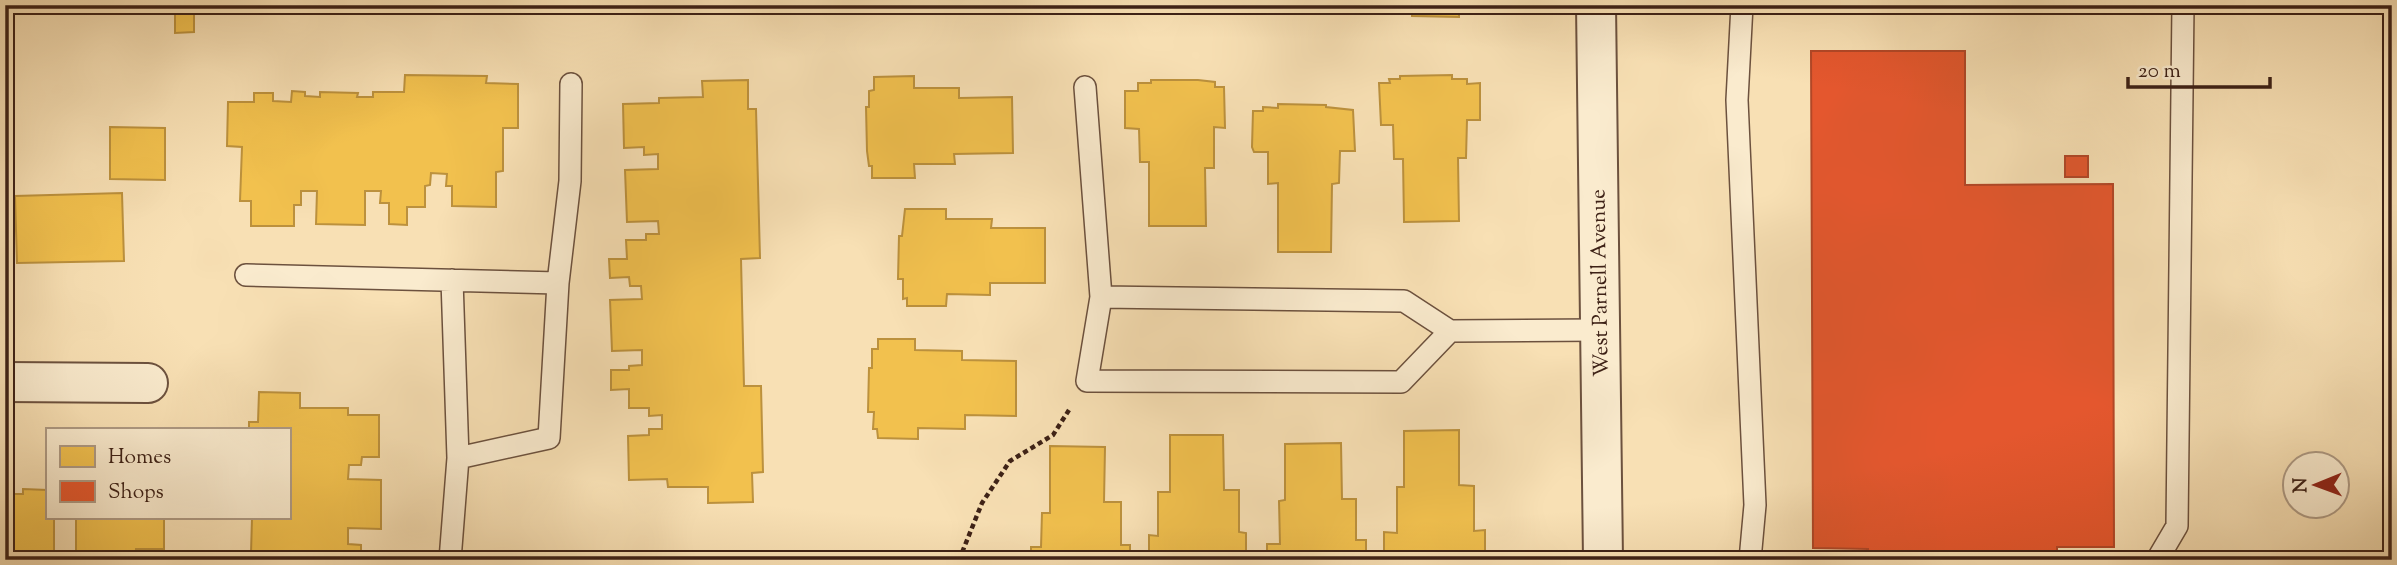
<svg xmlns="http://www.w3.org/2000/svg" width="2397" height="565" font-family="'Sorts Mill Goudy',serif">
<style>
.homes{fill:#f2c14e;stroke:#bc913d;stroke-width:2}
.shops{fill:#e4572e;stroke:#b24727;stroke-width:2}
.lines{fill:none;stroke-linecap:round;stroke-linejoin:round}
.service-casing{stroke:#6c513e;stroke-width:24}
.minor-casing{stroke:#6c513e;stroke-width:42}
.path{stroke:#3d2116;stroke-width:4.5;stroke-dasharray:5 3.5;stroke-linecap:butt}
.service{stroke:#faebce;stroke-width:21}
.minor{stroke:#faebce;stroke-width:38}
.labels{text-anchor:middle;stroke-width:7;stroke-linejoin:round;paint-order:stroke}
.street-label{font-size:21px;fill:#3d2116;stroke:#faebce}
</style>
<rect width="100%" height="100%" fill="#f8e0b4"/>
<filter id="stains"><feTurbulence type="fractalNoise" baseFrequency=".00286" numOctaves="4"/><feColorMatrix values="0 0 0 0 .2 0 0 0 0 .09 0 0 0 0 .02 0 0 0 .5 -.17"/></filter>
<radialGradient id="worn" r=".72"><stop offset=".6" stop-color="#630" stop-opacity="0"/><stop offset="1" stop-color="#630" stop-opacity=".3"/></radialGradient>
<path class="homes" d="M 1234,5 L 1262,5 L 1262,14 L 1234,13 Z
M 1412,5 L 1459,5 L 1459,17 L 1412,16 Z
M 194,10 L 194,32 L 175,33 L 175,11 Z
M 405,75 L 487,76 L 486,83 L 518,84 L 518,128 L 503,128 L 503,171 L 496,172 L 496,207 L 452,206 L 452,186 L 446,186 L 447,174 L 431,173 L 430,185 L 425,186 L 425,207 L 407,207 L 407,225 L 389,224 L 389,203 L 380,203 L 381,191 L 365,191 L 365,225 L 316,224 L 317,191 L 301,191 L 301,205 L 294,205 L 294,226 L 251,226 L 251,201 L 240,201 L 242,147 L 227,146 L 228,102 L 254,102 L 254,93 L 273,93 L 273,101 L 291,102 L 292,91 L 305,92 L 305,96 L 320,97 L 320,92 L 358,93 L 357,97 L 373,97 L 373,92 L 404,92 Z
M 1452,75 L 1452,79 L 1467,79 L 1467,84 L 1480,83 L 1480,120 L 1467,120 L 1466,158 L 1458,158 L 1459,221 L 1404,222 L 1403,159 L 1394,159 L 1393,125 L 1381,125 L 1379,83 L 1390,83 L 1389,79 L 1400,79 L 1400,76 Z
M 914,76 L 914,88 L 959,88 L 959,98 L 1012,97 L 1013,153 L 954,154 L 955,164 L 914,164 L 915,178 L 872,178 L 872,166 L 869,166 L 867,151 L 866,107 L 869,107 L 869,91 L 874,90 L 874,77 Z
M 748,80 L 748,109 L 756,109 L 760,258 L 741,259 L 744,386 L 761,386 L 763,472 L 752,473 L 753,502 L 708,503 L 708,487 L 668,487 L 667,479 L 629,480 L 628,436 L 649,435 L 649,429 L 662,429 L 662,415 L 649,416 L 649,408 L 629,408 L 629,389 L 611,390 L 611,370 L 629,370 L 629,366 L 642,365 L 642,350 L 612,351 L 610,300 L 642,299 L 641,286 L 630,286 L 629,277 L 610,278 L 609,259 L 627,259 L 626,240 L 646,240 L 646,234 L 659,234 L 658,221 L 627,222 L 625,170 L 658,169 L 658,154 L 644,155 L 644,147 L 624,148 L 623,104 L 659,103 L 659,98 L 703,97 L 702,81 Z
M 1151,80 L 1198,80 L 1215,82 L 1215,87 L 1224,87 L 1225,128 L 1214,127 L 1214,168 L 1205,168 L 1206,226 L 1149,226 L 1149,162 L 1140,162 L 1139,129 L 1125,128 L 1125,91 L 1138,91 L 1138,83 L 1151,83 Z
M 1278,104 L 1326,105 L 1326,107 L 1353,110 L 1355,151 L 1340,151 L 1339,183 L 1332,184 L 1331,252 L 1278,252 L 1278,183 L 1268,184 L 1268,152 L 1254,152 L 1252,147 L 1253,111 L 1263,111 L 1263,107 L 1278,108 Z
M 110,127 L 165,128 L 165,180 L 110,179 Z
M 122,193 L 124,261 L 17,263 L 15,196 Z
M 905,209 L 946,209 L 946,219 L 992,219 L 991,228 L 1045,228 L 1045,283 L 990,283 L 990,295 L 947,294 L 946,306 L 907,306 L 907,298 L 903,299 L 903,279 L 898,279 L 899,236 L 902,236 Z
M 878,339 L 915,339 L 915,350 L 962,351 L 962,360 L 1016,361 L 1016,416 L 965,415 L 965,429 L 918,428 L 918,439 L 878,438 L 877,429 L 873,429 L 874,412 L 868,412 L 869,368 L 872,368 L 872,349 L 878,349 Z
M 259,392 L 300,393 L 300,408 L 348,408 L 348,415 L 379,415 L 379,457 L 362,457 L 361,465 L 349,465 L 348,479 L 381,480 L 381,529 L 348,528 L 348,544 L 361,545 L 361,552 L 382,552 L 382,560 L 261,560 L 261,552 L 251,553 L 252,518 L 289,518 L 289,430 L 249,430 L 249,422 L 258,422 Z
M 1459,430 L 1459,485 L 1474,486 L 1474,531 L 1485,530 L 1485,560 L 1384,560 L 1384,532 L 1397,533 L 1397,487 L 1404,487 L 1404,431 Z
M 1170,435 L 1223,435 L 1224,490 L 1239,490 L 1239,532 L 1246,533 L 1246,560 L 1149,560 L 1149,535 L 1158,536 L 1158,492 L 1170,492 Z
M 1341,443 L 1342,499 L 1356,499 L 1356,540 L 1366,540 L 1366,560 L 1267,560 L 1267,544 L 1280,544 L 1279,501 L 1285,500 L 1285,444 Z
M 1050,446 L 1105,447 L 1104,502 L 1121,502 L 1121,545 L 1130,545 L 1130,560 L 1031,560 L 1031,547 L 1041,547 L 1042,513 L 1050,513 Z
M 23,489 L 47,490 L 47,518 L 54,518 L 54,551 L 27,551 L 27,560 L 5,560 L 5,494 L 23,494 Z
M 76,518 L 164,518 L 164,549 L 136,549 L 135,560 L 76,560 Z"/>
<path class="shops" d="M 1811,51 L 1965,51 L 1965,185 L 2113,184 L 2114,547 L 2057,547 L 2057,560 L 1868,560 L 1868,549 L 1813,548 Z
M 2065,156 L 2088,156 L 2088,177 L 2065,177 Z"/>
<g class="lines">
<defs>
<path id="service" d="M 1742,5 L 1737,100 L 1755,505 L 1750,560
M 1085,87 L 1101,297 L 1404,301 L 1450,331 L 1599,330
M 246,275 L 558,283
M 1101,297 L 1087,381 L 1401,382 L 1450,331
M 458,458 L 549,438 L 558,283 L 570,181 L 571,84
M 450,560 L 458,458 L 452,280
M 2157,560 L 2177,526 L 2183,5"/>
<path id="minor" d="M 1596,5 L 1603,560
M 5,382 L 148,383"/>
</defs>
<use href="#service" class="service-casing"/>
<use href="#minor" class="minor-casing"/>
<path class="path" d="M 959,560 L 982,503 L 1010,461 L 1053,435 L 1069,410"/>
<use href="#service" class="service"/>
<use href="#minor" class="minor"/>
</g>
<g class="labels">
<g class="street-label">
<text transform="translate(1599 283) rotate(-91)" y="7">West Parnell Avenue</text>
</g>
</g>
<rect width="2397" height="565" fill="none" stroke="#f8e0b4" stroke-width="28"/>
<rect x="7" y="7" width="2383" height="551" fill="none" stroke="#3d2116" stroke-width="3.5"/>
<rect x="14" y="14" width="2369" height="537" fill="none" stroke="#3d2116" stroke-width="2"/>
<rect x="46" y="428" width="245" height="91" fill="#faebce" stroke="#ae9a84" stroke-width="2"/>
<rect x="60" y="446" width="35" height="21" fill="#f2c14e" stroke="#ae9a84" stroke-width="2"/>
<text x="108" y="463" font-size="21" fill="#3d2116">Homes</text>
<rect x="60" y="481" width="35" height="21" fill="#e4572e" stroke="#ae9a84" stroke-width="2"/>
<text x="108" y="498" font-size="21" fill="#3d2116">Shops</text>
<g transform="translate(2316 485) rotate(269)"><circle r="33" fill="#faebce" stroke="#ae9a84" stroke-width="2"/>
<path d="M0-5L12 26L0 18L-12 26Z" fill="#8f2418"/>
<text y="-10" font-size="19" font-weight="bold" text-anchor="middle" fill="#3d2116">N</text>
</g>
<path d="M2128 77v10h142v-10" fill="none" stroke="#3d2116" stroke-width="3.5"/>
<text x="2138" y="77" font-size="21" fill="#3d2116" stroke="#faebce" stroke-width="5" paint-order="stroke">20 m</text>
<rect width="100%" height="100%" filter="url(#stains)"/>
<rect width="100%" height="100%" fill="url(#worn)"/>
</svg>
